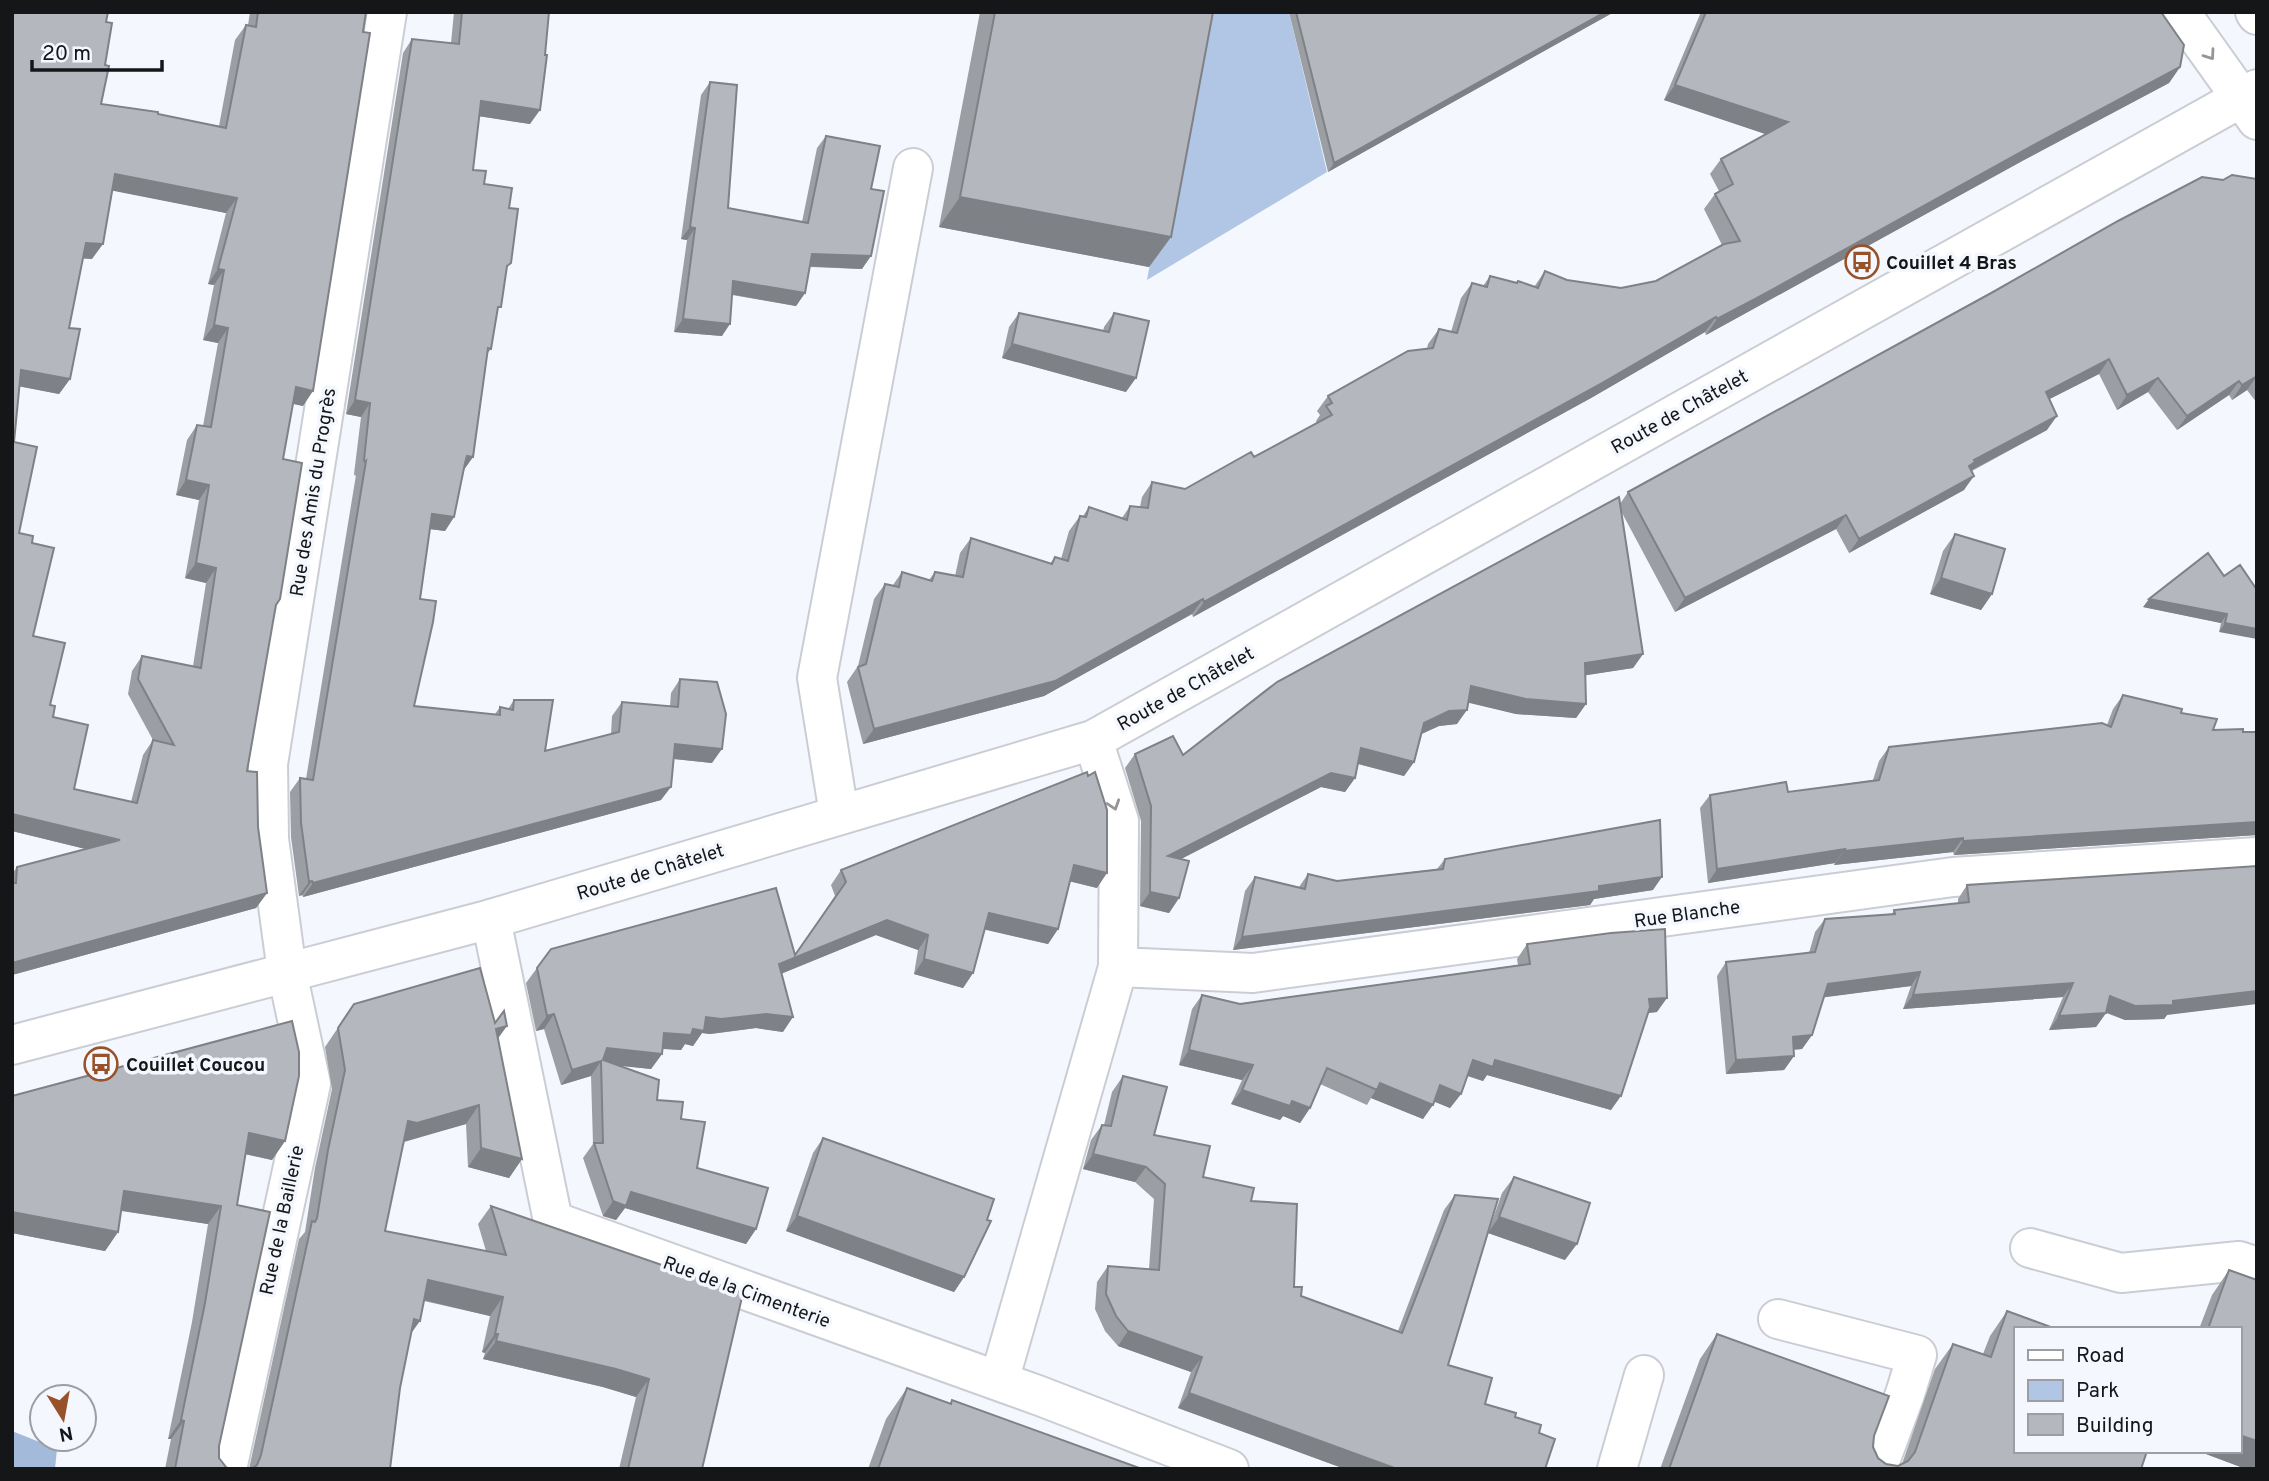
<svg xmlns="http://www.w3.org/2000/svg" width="2269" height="1481" font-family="Overpass,sans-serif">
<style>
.green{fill:#b1c5e5}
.forest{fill:#a4badb}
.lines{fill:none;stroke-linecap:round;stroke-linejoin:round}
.minor-casing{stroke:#caced4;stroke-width:42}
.major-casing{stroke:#caced4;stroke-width:42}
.minor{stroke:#fff;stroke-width:38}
.major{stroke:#fff;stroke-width:38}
.wall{fill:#9b9ea3;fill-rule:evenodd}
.shaded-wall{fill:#7e8185}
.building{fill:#b4b8be;stroke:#7e8185;stroke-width:2;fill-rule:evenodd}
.oneway{stroke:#969697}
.labels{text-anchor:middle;stroke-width:7;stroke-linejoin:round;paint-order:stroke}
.poi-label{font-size:19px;font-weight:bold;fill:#151618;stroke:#f4f8fe;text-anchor:start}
.street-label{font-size:19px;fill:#151618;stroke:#f4f8fe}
</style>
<rect width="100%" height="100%" fill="#f4f8fe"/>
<path class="green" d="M 1195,12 L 1289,12 L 1327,172 L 1147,280 Z"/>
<path class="forest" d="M 12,1431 L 57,1449 L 55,1469 L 12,1469 Z"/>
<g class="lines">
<defs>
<path id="minor" d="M 839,814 L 817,678 L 913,168
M 491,919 L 553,1221 L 1040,1396 L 1229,1469
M 1118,967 L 1253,973 L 1953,877 L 2257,857
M 2030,1248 L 2121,1273 L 2239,1261 L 2257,1267
M 1778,1319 L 1917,1355 L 1905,1394 L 1877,1469
M 999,1381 L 1118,967 L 1119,821 L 1093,740
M 227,1469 L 311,1084 L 287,972 L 269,839 L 268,764 L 387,12
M 1617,1469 L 1644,1375"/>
<path id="major" d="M 2180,12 L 2257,120
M 2255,12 L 2257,15
M 12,1045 L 491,919 L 1093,740 L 2257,89"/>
</defs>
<use href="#minor" class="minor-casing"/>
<use href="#major" class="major-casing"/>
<use href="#minor" class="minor"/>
<use href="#major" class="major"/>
</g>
<path class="wall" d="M 12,12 L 106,22 L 105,65 L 101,104 L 158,114 L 219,126 L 235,40 L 246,25 L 248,25 L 250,12 L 366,12 L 303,406 L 293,404 L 283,459 L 276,605 L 247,771 L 258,827 L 267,893 L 256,908 L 12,975 L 12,874 L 17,867 L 86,849 L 12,831 ZM 112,190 L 226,213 L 208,284 L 214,285 L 203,340 L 218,343 L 203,426 L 197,425 L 187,440 L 176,495 L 199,500 L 185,578 L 206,583 L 193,666 L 142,656 L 132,671 L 128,694 L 153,740 L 143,755 L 131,802 L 74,789 L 53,717 L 33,636 L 32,543 L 19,533 L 14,442 L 19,386 L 59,394 L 70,379 L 69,328 L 83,258 L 92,259 Z
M 454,12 L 549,12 L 530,124 L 479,116 L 473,170 L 484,184 L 509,208 L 506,270 L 496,314 L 491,349 L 487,354 L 473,457 L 463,471 L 454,517 L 445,531 L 430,529 L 420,599 L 414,706 L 495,714 L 500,707 L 508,709 L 514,700 L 545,751 L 611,734 L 612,716 L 622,702 L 670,706 L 671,693 L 680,679 L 712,763 L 674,759 L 661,800 L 303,897 L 302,895 L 299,896 L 291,837 L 290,792 L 300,778 L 306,779 L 356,475 L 355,476 L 354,474 L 361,417 L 346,414 L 403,53 L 412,39 L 451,43 Z
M 980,12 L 1213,12 L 1171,237 L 1149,267 L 939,227 Z
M 1289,12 L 1614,12 L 1328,172 Z
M 1701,12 L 2161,12 L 2180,67 L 2169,83 L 2024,160 L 1746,313 L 1706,335 L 1705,332 L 1591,398 L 1193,617 L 1192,614 L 1044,696 L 863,744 L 847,682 L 858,666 L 874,599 L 885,584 L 893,585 L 902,572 L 929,580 L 935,572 L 955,576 L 960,553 L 971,538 L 1050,564 L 1055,557 L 1061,559 L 1069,531 L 1080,516 L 1083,516 L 1089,507 L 1122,518 L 1130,506 L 1140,507 L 1142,497 L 1152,482 L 1185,489 L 1254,457 L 1317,423 L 1316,421 L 1320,415 L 1317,411 L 1328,396 L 1427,349 L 1428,344 L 1439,329 L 1451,332 L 1461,298 L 1472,283 L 1483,286 L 1490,276 L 1534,287 L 1545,271 L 1567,280 L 1621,288 L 1656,281 L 1722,245 L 1704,209 L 1715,194 L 1719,191 L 1710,174 L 1721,159 L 1766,134 L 1664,100 Z
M 710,82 L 728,208 L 802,222 L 817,148 L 826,136 L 871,189 L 862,269 L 810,267 L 805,293 L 796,306 L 732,295 L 722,336 L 674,332 L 687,240 L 681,239 L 701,95 Z
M 2257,179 L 2257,403 L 2247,390 L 2232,400 L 2229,395 L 2177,430 L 2148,392 L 2117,410 L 2099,374 L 2049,399 L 2047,430 L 1972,471 L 1964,490 L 1849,553 L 1836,529 L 1675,612 L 1621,511 L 1643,654 L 1633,668 L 1585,675 L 1586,704 L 1576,718 L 1516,714 L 1468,702 L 1457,724 L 1439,726 L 1422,734 L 1414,762 L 1404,776 L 1358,764 L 1355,778 L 1345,792 L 1321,787 L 1180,859 L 1179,898 L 1169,913 L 1140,906 L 1141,821 L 1125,768 L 1135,754 L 1183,755 L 1620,504 L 1628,492 L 2223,180 Z
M 1019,313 L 1103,331 L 1104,327 L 1114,313 L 1126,392 L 1002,358 L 1009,327 Z
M 1955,534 L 1992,594 L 1981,610 L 1930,594 L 1943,551 Z
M 2224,576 L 2257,590 L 2219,632 L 2221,623 L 2143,607 Z
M 2123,695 L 2181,713 L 2213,730 L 2257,835 L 1954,855 L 1953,852 L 1834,865 L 1835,863 L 1708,883 L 1700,808 L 1710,795 L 1788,792 L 1873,780 L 1879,761 L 1889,747 L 2107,725 L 2113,709 Z
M 1048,787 L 1097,888 L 1070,881 L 1058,929 L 1048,944 L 984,929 L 973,973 L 963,988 L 914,974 L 918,950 L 876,935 L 781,974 L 783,1032 L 756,1028 L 710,1034 L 702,1033 L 693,1046 L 685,1044 L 681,1050 L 662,1049 L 662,1054 L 651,1069 L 617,1065 L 657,1100 L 681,1119 L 697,1168 L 756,1229 L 746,1244 L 625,1208 L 616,1220 L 603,1216 L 583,1158 L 593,1144 L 591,1076 L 561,1085 L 544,1029 L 536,1031 L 526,983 L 537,968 L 795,955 L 835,896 L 831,885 L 841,870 Z
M 1445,859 L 1653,890 L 1594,899 L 1590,905 L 1233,950 L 1245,891 L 1255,877 L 1299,887 L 1308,874 L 1337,881 L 1437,869 Z
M 1967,885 L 2167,1015 L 2164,1019 L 2125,1020 L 2106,1013 L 2096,1027 L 2049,1030 L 2063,997 L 1903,1009 L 1911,986 L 1824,997 L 1812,1035 L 1802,1049 L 1793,1050 L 1794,1056 L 1784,1070 L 1726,1074 L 1717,976 L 1726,962 L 1809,953 L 1815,932 L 1825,919 L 1892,914 L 1894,910 L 1958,903 L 1958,899 Z
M 1527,944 L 1657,1012 L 1648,1013 L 1611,1110 L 1487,1075 L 1483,1081 L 1467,1076 L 1461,1094 L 1450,1108 L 1434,1101 L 1423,1119 L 1371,1098 L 1367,1105 L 1320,1084 L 1310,1108 L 1300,1123 L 1283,1116 L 1280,1120 L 1231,1104 L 1242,1080 L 1179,1065 L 1192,1009 L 1202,995 L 1240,1004 L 1518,965 L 1517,959 Z
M 354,1004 L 498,1039 L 522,1159 L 509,1178 L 468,1167 L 466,1124 L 404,1141 L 385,1231 L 486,1251 L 478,1224 L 491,1206 L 743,1293 L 702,1469 L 619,1469 L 636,1397 L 603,1387 L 483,1359 L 485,1353 L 482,1352 L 490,1316 L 424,1301 L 410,1335 L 400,1388 L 390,1469 L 249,1469 L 299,1239 L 305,1232 L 315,1168 L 332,1089 L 325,1047 Z
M 1123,1076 L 1154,1135 L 1203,1177 L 1251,1201 L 1294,1287 L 1301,1296 L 1398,1331 L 1444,1210 L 1455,1195 L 1448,1365 L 1485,1404 L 1515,1417 L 1539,1433 L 1545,1469 L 1345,1469 L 1178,1408 L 1191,1372 L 1118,1346 L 1105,1331 L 1095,1309 L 1097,1282 L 1108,1266 L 1149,1269 L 1154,1199 L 1135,1182 L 1083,1169 L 1091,1140 L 1102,1125 L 1104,1125 L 1112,1092 Z
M 12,1096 L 285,1141 L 272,1160 L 245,1154 L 237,1205 L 219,1446 L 219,1458 L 226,1467 L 229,1469 L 165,1469 L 171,1439 L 168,1439 L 192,1322 L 208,1224 L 121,1211 L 118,1232 L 105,1251 L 12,1233 Z
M 823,1138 L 964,1277 L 954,1292 L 786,1231 L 813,1153 Z
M 1514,1177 L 1565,1260 L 1488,1233 L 1502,1193 Z
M 2229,1270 L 2257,1280 L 2257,1469 L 2246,1469 L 2198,1451 L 2239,1451 L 2239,1329 L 2199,1329 L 2212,1295 Z
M 2007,1311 L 2140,1469 L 1660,1469 L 1700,1359 L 1717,1334 L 1874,1436 L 1873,1447 L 1878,1458 L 1886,1464 L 1898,1466 L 1902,1464 L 1935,1369 L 1953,1344 L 1983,1354 L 1990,1336 Z
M 907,1388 L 950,1404 L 952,1400 L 1142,1469 L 868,1469 L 886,1419 Z"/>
<path class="shaded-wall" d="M 1605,12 L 1614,12 L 1328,172 L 1334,163 Z
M 2180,67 L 2169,83 L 2024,160 L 1706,335 L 1717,319 L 2034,145 Z
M 1675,85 L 1788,122 L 1777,138 L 1664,100 Z
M 481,101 L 540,110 L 530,124 L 471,115 Z
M 115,174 L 237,198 L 226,213 L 104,189 Z
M 960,197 L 1171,237 L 1149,267 L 939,227 Z
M 690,227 L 695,228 L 687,240 L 681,239 Z
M 86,243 L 103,244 L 92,259 L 75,258 Z
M 812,254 L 871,256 L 862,269 L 803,266 Z
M 218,269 L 224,270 L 214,285 L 208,284 Z
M 733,281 L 805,293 L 796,306 L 724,293 Z
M 1716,317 L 1705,332 L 1591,398 L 1193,617 L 1204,602 Z
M 683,319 L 730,324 L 722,336 L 674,332 Z
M 214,325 L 228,328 L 218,343 L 203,340 Z
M 1012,344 L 1136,378 L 1126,392 L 1002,358 Z
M 2109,359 L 2099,374 L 2036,406 L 2046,392 Z
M 21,370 L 70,379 L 59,394 L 12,385 Z
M 2257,376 L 2247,390 L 2232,400 L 2242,385 Z
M 2158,378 L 2148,392 L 2117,410 L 2127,395 Z
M 2239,381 L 2229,395 L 2177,430 L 2187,416 Z
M 296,387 L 313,391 L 303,406 L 286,402 Z
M 355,400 L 370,403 L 361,417 L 346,414 Z
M 2057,416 L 2047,430 L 1968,472 L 1959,480 L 1974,460 Z
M 467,456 L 473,457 L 463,471 Z
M 1974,476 L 1964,490 L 1849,553 L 1859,539 Z
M 186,480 L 209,485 L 199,500 L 176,495 Z
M 432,514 L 454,517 L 445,531 L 422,528 Z
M 1846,515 L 1836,529 L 1675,612 L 1685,598 Z
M 196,563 L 216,568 L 206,583 L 185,578 Z
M 1941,578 L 1992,594 L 1981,610 L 1930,594 Z
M 1203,599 L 1192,614 L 1044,696 L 863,744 L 874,729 Z
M 2149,599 L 2227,614 L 2221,623 L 2143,607 Z
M 2225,623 L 2257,629 L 2257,639 L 2219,632 Z
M 1643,654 L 1633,668 L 1575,677 L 1585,663 Z
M 1471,686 L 1586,704 L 1576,718 L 1516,714 L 1461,701 Z
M 1467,710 L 1457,724 L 1439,726 L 1414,737 L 1424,723 L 1449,711 Z
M 675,744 L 722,749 L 712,763 L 665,758 Z
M 1361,748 L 1414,762 L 1404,776 L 1351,762 Z
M 1331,773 L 1355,778 L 1345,792 L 1321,787 L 1158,871 L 1168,856 Z
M 671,787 L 661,800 L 303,897 L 313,883 Z
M 12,814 L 120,840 L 110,855 L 12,831 Z
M 2257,822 L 2257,835 L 1954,855 L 1963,841 Z
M 1963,838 L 1953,852 L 1834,865 L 1844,851 Z
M 1845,849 L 1835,863 L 1708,883 L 1717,869 Z
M 1074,865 L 1107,873 L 1097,888 L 1064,880 Z
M 1662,877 L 1653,890 L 1594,899 L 1590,905 L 1233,950 L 1242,937 Z
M 312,881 L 302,895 L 299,896 L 309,882 Z
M 1150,892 L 1179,898 L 1169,913 L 1140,906 Z
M 267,893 L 256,908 L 12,975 L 12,963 Z
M 989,913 L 1058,929 L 1048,944 L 978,928 Z
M 887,920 L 928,935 L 918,950 L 876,935 L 768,979 L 779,964 Z
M 924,959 L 973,973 L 963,988 L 914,974 Z
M 1920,972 L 1911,986 L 1819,998 L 1828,984 Z
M 2073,983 L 2063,997 L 1903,1009 L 1913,995 Z
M 2257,991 L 2257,1004 L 2167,1015 L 2164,1019 L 2125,1020 L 2101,1010 L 2110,996 L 2173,1001 Z
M 1667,998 L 1657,1012 L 1639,1014 L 1649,999 Z
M 2106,1013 L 2096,1027 L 2049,1030 L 2059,1016 Z
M 554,1014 L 544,1029 L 536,1031 L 547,1016 Z
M 766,1014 L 793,1017 L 783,1032 L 756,1028 L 710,1034 L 702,1033 L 693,1046 L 685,1044 L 681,1050 L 653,1048 L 664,1033 L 693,1029 L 706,1017 Z
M 507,1026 L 494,1044 L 496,1029 Z
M 1812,1035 L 1802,1049 L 1783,1050 L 1793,1037 Z
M 607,1048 L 662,1054 L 651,1069 L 601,1064 L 601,1061 L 591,1076 L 561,1085 L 572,1070 Z
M 1189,1050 L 1253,1065 L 1242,1080 L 1179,1065 Z
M 1794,1056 L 1784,1070 L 1726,1074 L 1736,1060 Z
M 1473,1060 L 1495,1060 L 1621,1096 L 1611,1110 L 1487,1075 L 1483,1081 L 1463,1074 Z
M 1380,1083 L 1433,1105 L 1423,1119 L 1371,1098 Z
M 1440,1085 L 1461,1094 L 1450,1108 L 1430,1100 Z
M 1242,1090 L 1292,1101 L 1310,1108 L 1300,1123 L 1283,1116 L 1280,1120 L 1231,1104 Z
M 479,1105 L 466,1124 L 404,1142 L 395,1139 L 408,1121 Z
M 249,1133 L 285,1141 L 272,1160 L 236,1152 Z
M 481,1148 L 522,1159 L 509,1178 L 468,1167 Z
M 1093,1154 L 1146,1167 L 1135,1182 L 1083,1169 Z
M 124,1191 L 221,1206 L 208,1224 L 111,1209 Z
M 631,1192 L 756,1229 L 746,1244 L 625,1208 L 616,1220 L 603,1216 L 613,1201 Z
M 12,1212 L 118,1232 L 105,1251 L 12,1233 Z
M 797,1216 L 964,1277 L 954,1292 L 786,1231 Z
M 1499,1217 L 1577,1244 L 1565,1260 L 1488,1233 Z
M 428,1280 L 503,1297 L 490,1316 L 415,1298 Z
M 414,1319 L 420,1321 L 407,1339 Z
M 1128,1331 L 1202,1357 L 1191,1372 L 1118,1346 Z
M 495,1334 L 498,1334 L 485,1353 L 482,1352 Z
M 496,1341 L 616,1369 L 649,1379 L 636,1397 L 603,1387 L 483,1359 Z
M 1189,1393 L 1397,1469 L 1345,1469 L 1178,1408 Z
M 181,1420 L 184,1421 L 171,1439 L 168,1439 Z
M 2239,1435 L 2257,1441 L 2257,1469 L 2246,1469 L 2198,1451 L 2239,1451 Z"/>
<path class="building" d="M 12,12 L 108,12 L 106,22 L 112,23 L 105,65 L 109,66 L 101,104 L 158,112 L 158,114 L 226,128 L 246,25 L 256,27 L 258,12 L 366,12 L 363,32 L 370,33 L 313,391 L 296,387 L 283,459 L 302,463 L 280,599 L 276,605 L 274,616 L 247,771 L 257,772 L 258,827 L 267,893 L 12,963 L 12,883 L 16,883 L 17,867 L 120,840 L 12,814 ZM 115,174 L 237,198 L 218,269 L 224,270 L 214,325 L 228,328 L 211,427 L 197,425 L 186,480 L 209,485 L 196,563 L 216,568 L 201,668 L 142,656 L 138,679 L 174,745 L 153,740 L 137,803 L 74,789 L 88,725 L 53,717 L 55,706 L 50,705 L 65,643 L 33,636 L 54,548 L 32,543 L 33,536 L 19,533 L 37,447 L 14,442 L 21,370 L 70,379 L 80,329 L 69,328 L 86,243 L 103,244 Z
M 462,12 L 549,12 L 545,55 L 547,55 L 540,110 L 481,101 L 473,170 L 486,171 L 484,184 L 512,188 L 509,208 L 518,209 L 511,263 L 507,266 L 501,307 L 498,307 L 491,349 L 488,348 L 473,457 L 467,456 L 465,463 L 454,517 L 432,514 L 420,599 L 436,601 L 433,622 L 414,706 L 500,715 L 500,707 L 513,710 L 514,700 L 553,700 L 545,751 L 619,732 L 622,702 L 678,707 L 680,679 L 717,682 L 726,714 L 722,749 L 675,744 L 671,787 L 313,883 L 312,881 L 309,882 L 301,823 L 300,778 L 313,780 L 366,461 L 365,462 L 364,460 L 370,403 L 355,400 L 412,39 L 459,44 Z
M 995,12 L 1213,12 L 1171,237 L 960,197 Z
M 1296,12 L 1605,12 L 1334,163 Z
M 1706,12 L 2161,12 L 2184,45 L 2180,67 L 2034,145 L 1757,298 L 1717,319 L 1716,317 L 1602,383 L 1204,602 L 1203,599 L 1055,681 L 874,729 L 858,667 L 866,664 L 885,584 L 899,587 L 902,572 L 932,581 L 935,572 L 963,577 L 971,538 L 1052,564 L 1055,557 L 1068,561 L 1080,516 L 1086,517 L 1089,507 L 1127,520 L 1130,506 L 1148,508 L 1152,482 L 1185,489 L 1251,452 L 1254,457 L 1332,415 L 1326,406 L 1332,403 L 1328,396 L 1408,351 L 1433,348 L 1439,329 L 1457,333 L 1472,283 L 1487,287 L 1490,276 L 1517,283 L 1518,281 L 1538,288 L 1545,271 L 1567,280 L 1621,288 L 1656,281 L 1724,244 L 1740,241 L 1715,194 L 1733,184 L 1721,159 L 1788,122 L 1675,85 Z
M 710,82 L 737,85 L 728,208 L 808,223 L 826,136 L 880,146 L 871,189 L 884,191 L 871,256 L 812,254 L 805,293 L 733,281 L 730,324 L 683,319 L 695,228 L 690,227 Z
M 2232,175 L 2257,179 L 2257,376 L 2242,385 L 2239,381 L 2187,416 L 2158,378 L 2127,395 L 2109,359 L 2046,392 L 2057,416 L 1974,460 L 1975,462 L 1969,466 L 1974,476 L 1859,539 L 1846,515 L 1685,598 L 1628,492 L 1993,292 L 2118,221 L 2202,177 L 2223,180 Z
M 1019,313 L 1109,332 L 1114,313 L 1149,321 L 1136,378 L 1012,344 Z
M 1619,497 L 1643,654 L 1585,663 L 1586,704 L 1526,699 L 1471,686 L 1467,710 L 1449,711 L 1424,723 L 1414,762 L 1361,748 L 1355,778 L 1331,773 L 1168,856 L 1189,861 L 1179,898 L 1150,892 L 1151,806 L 1135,754 L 1173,736 L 1183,755 L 1277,682 Z
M 1955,534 L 2005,549 L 1992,594 L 1941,578 Z
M 2208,553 L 2224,576 L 2240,565 L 2257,590 L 2257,629 L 2225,623 L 2227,614 L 2149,599 Z
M 2123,695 L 2182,709 L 2181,713 L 2217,719 L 2213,730 L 2243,729 L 2243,732 L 2257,732 L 2257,822 L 1963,841 L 1963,838 L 1844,851 L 1845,849 L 1717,869 L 1710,795 L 1786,782 L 1788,792 L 1879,780 L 1889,747 L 2102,723 L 2111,727 Z
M 1087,772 L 1088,776 L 1095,772 L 1107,810 L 1107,873 L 1074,865 L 1058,929 L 989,913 L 973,973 L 924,959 L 928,935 L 887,920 L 779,964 L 793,1017 L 766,1014 L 721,1019 L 706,1017 L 704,1031 L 693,1029 L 691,1035 L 664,1033 L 662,1054 L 607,1048 L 603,1060 L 659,1080 L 657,1100 L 683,1102 L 681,1119 L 705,1122 L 697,1168 L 768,1188 L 756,1229 L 631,1192 L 626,1206 L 613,1201 L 594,1143 L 603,1143 L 601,1061 L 572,1070 L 554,1014 L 547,1016 L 537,968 L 551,949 L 776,888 L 795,955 L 846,882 L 841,870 Z
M 1660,820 L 1662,877 L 1599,886 L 1599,891 L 1242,937 L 1255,877 L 1305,889 L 1308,874 L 1337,881 L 1443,869 L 1445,859 Z
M 2257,866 L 2257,991 L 2173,1001 L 2173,1005 L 2135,1006 L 2110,996 L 2106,1013 L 2059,1016 L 2073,983 L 1913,995 L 1920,972 L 1828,984 L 1812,1035 L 1793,1037 L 1794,1056 L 1736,1060 L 1726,962 L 1815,952 L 1825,919 L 1895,914 L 1894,910 L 1969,902 L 1967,885 Z
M 1665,929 L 1667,998 L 1649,999 L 1650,1007 L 1621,1096 L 1495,1060 L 1493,1067 L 1473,1060 L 1461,1094 L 1440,1085 L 1433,1105 L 1380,1083 L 1377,1090 L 1327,1068 L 1310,1108 L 1292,1101 L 1290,1106 L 1242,1090 L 1253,1065 L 1189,1050 L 1202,995 L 1240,1004 L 1530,964 L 1527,944 L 1611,933 Z
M 480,968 L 495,1023 L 504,1011 L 507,1026 L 496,1029 L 522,1159 L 481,1148 L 479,1105 L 417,1123 L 408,1121 L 385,1231 L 506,1255 L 491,1206 L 743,1293 L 702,1469 L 628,1469 L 649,1379 L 616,1369 L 496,1341 L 498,1334 L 495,1334 L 503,1297 L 428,1280 L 420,1321 L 414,1319 L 400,1388 L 390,1469 L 251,1469 L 257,1465 L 261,1455 L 312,1221 L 315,1222 L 317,1218 L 328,1150 L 345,1070 L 338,1028 L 354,1004 Z
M 292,1021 L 299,1052 L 299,1076 L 285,1141 L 249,1133 L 237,1205 L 270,1212 L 219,1446 L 219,1458 L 226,1467 L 229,1469 L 175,1469 L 184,1421 L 181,1420 L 205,1303 L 221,1206 L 124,1191 L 118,1232 L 12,1212 L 12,1096 Z
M 1123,1076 L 1167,1087 L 1154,1135 L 1210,1146 L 1203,1177 L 1254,1188 L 1251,1201 L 1297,1204 L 1294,1287 L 1302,1287 L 1301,1296 L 1402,1333 L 1455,1195 L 1498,1199 L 1448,1365 L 1492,1378 L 1485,1404 L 1516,1413 L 1515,1417 L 1541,1425 L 1539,1433 L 1555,1439 L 1545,1469 L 1397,1469 L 1189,1393 L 1202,1357 L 1128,1331 L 1116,1316 L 1106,1294 L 1108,1266 L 1159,1270 L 1165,1184 L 1146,1167 L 1093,1154 L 1102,1125 L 1111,1126 Z
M 823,1138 L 994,1199 L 987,1220 L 991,1221 L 964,1277 L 797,1216 Z
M 1514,1177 L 1590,1203 L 1577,1244 L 1499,1217 Z
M 2229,1270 L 2257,1280 L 2257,1441 L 2239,1435 L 2239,1329 L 2208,1329 Z
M 2007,1311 L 2056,1329 L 2015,1329 L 2015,1451 L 2147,1451 L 2141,1469 L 1669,1469 L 1717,1334 L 1889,1396 L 1874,1436 L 1873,1447 L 1878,1458 L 1886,1464 L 1898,1466 L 1908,1461 L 1915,1452 L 1953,1344 L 1991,1357 Z
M 907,1388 L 951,1404 L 952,1400 L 1142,1469 L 878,1469 Z"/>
<defs><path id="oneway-chevron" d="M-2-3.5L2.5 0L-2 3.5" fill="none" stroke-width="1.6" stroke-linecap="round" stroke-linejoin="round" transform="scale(1.75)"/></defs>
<g class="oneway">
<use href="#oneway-chevron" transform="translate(2210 55) rotate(55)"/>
<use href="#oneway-chevron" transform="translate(1114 805) rotate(72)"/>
</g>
<defs>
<symbol id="bus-ring" viewBox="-11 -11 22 22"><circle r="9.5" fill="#f4f8fe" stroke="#985229" stroke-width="1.5"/><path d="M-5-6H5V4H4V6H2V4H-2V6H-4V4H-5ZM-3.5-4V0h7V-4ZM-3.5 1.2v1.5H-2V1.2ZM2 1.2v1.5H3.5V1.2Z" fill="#985229"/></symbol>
</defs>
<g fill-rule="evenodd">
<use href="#bus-ring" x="1843" y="243" width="38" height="38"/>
<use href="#bus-ring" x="82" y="1045" width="38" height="38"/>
</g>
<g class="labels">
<g class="poi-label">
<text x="1886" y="269">Couillet 4 Bras</text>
<text x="126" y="1071">Couillet Coucou</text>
</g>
<g class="street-label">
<text transform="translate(1679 411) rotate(-29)" y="7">Route de Châtelet</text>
<text transform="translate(312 492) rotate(-81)" y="7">Rue des Amis du Progrès</text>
<text transform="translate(1185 688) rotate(-29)" y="7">Route de Châtelet</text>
<text transform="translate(650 871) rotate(-17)" y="7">Route de Châtelet</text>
<text transform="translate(1687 913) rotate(-8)" y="7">Rue Blanche</text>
<text transform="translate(281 1220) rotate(-78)" y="7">Rue de la Baillerie</text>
<text transform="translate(747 1291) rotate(20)" y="7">Rue de la Cimenterie</text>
</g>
</g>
<rect width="2269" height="1481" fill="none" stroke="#151618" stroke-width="28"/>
<rect x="2014" y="1327" width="228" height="126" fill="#f4f8fe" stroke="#9b9ea2" stroke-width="2"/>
<rect x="2028" y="1350" width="35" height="10" fill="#ffffff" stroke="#9b9ea2" stroke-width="2"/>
<text x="2076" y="1362" font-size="21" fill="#151618">Road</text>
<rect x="2028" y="1380" width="35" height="21" fill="#b1c5e5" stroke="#9b9ea2" stroke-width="2"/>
<text x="2076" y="1397" font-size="21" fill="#151618">Park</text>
<rect x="2028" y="1414" width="35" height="21" fill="#b4b8be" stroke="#9b9ea2" stroke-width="2"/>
<text x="2076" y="1432" font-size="21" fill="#151618">Building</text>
<g transform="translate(63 1418) rotate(169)"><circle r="33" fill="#f4f8fe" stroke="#9b9ea2" stroke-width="2"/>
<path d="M0-5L12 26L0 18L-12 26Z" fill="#985229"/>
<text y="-10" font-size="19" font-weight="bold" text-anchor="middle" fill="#151618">N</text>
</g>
<path d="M32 60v10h130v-10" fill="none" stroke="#151618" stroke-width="3.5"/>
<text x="42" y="60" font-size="21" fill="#151618" stroke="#f4f8fe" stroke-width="5" paint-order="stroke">20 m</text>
</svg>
